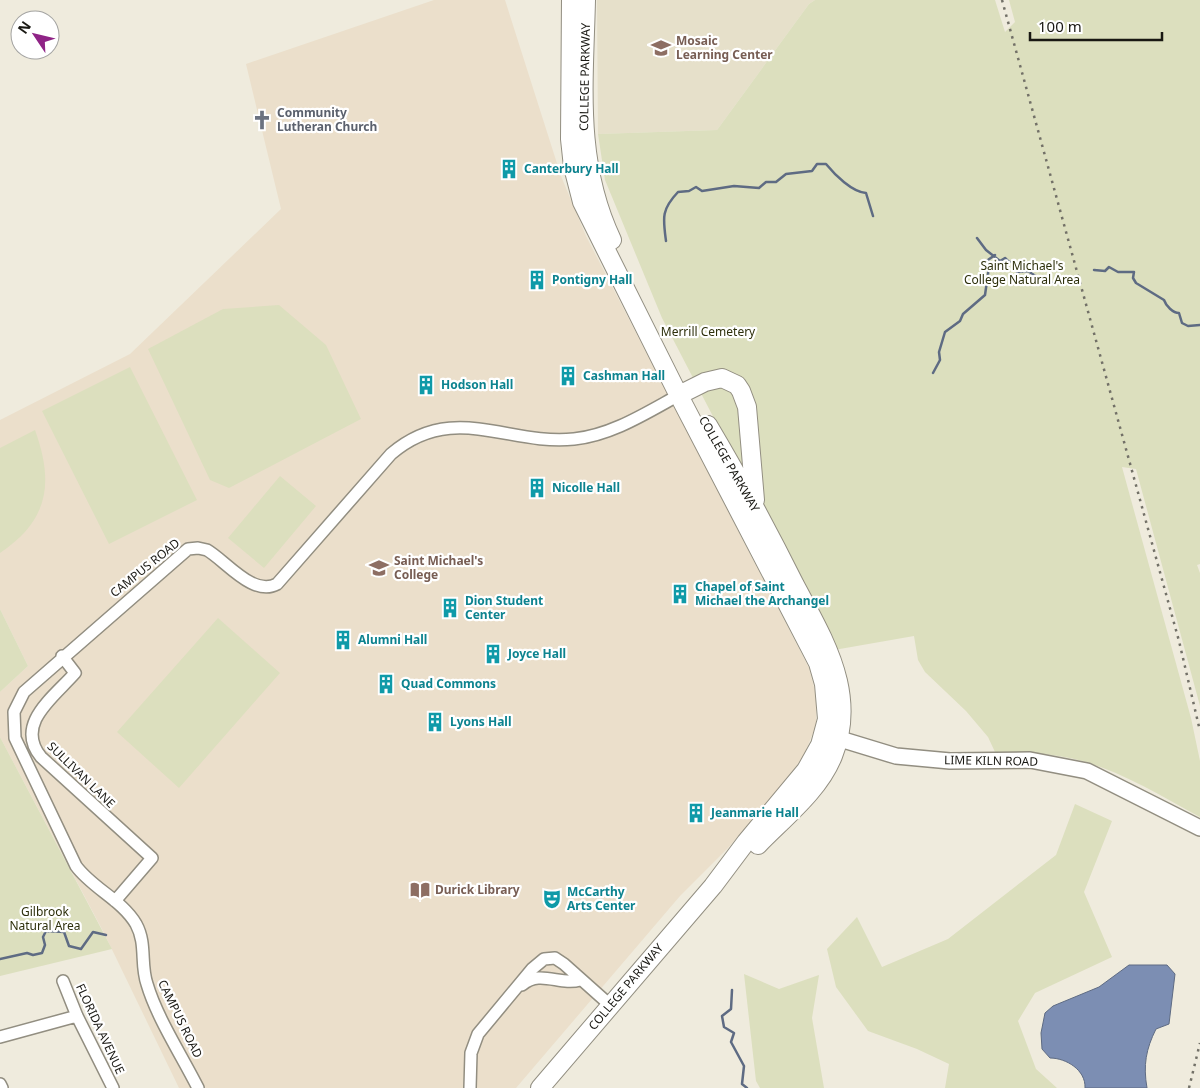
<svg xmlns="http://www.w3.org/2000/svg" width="1200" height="1088" font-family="'Noto Sans',sans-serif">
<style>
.built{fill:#e6e0ca}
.education{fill:#ebdfcb}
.green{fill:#dcdfbe}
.water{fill:#7c8eb3;stroke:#5e6b83}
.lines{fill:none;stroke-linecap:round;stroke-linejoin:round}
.stream{stroke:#5e6b83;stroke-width:2.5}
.minor-casing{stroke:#928e81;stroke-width:14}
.secondary-casing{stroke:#928e81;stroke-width:18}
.primary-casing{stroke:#928e81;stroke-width:20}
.minor{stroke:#fff;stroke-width:11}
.secondary{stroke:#fff;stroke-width:15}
.primary{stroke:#fff;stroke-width:18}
.rail{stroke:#727067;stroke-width:2.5;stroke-dasharray:2.5 5;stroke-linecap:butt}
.labels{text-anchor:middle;stroke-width:4.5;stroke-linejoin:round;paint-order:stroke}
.education-label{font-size:12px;font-weight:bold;fill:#785e54;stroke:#fff;text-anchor:start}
.street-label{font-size:12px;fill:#191813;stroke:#fff}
.worship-label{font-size:12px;font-weight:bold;fill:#5b616d;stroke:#fff;text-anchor:start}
.culture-label{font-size:12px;font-weight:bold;fill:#0d838f;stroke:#fff;text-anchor:start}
.park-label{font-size:12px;fill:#2d2f0b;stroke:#fff}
</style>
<rect width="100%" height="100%" fill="#efebdd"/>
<path class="built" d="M 597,0 L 815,0 L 809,4 L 717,130 L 598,134 Z"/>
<path class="education" d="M 434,0 L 505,0 L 561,176 L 586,236 L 809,668 L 816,695 L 816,725 L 805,753 L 793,771 L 728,848 L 680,896 L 516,1088 L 179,1088 L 104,933 L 0,737 L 0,692 L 28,666 L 0,609 L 0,420 L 130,354 L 281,209 L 246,64 Z"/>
<path class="green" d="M 815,0 L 995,0 L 1005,32 L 1015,22 L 1009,0 L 1200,0 L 1200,564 L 1197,565 L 1200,573 L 1200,706 L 1136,469 L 1122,467 L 1191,718 L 1200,761 L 1200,817 C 1157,794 1112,765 1064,757 C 1041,753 1018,752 995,752 L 988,737 L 966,711 L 925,672 L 918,660 L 914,636 L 834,650 L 662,318 L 605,180 L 598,134 L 717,130 L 809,4 Z
M 279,305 L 326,345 L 361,419 L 229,488 L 210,480 L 148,349 L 223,309 Z
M 130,367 L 197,500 L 109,544 L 42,411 Z
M 35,430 C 54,483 49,520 0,553 L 0,448 Z
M 280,476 L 316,506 L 264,568 L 228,538 Z
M 0,609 L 28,666 L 0,692 Z
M 218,618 L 280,673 L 179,788 L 117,732 Z
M 0,737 L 112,949 L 0,976 Z
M 1075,804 L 1112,821 L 1084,892 L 1112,957 L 1035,993 L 1018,1021 L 1036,1069 L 1057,1088 L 945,1088 L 949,1064 L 917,1049 L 868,1031 L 836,987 L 827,949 L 857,917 L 882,967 L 948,939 L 1056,855 Z
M 744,974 L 779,989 L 819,975 L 812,1018 L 824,1088 L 760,1088 L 756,1081 Z"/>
<path class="water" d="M 1129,965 L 1167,965 L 1175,974 L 1169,1024 L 1156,1029 C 1146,1049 1143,1065 1147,1088 L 1085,1088 C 1086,1070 1066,1058 1050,1058 L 1042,1049 L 1041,1033 L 1045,1013 L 1053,1006 L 1099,987 Z"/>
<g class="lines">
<path class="stream" d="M 977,238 L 986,250 L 1000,261 L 1005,258 L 1009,262 L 1015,262 L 1017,272 L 1028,271 L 1046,283 L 1056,283
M 666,241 C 663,218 661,210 678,192 L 689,191 L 696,187 L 702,191 L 734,186 L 759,188 L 766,182 L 776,182 L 786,174 L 812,171 L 817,164 L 826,164 C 835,175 852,192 866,193 L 873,216
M 1094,270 L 1105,271 L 1109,267 L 1118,272 L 1134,272 L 1133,278 L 1136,283 L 1164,300 C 1166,306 1173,313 1179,313 L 1182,323 L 1188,326 L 1200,325
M 933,373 L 940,360 L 939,352 L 945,332 L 960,321 L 963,314 L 985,295 L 989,267 L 985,262 L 995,255
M 0,959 L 27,953 L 33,955 L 42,953 L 45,945 L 43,937 L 46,931 L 64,932 L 69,946 L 81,949 L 93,932 L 106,935
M 732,990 L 731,1009 L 722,1016 L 724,1027 L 734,1033 L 731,1042 L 744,1066 L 742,1084 L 747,1088"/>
<defs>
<path id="minor" d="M 62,656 L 75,673 C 54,697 14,724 41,757 L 152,858 L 115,901
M 63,981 L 77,1016 L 113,1088
M 522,985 C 540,969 560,986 580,980
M 0,1037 L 77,1016
M 0,1084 L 2,1088
M 198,1088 C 182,1056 157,1018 147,984 C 140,964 147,944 136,924 C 122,900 92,888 76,866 L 15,738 L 14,712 L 24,692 L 188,549 L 198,548 L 207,550 C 226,561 253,597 277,584 L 391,454 C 453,401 508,446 574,439 C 612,435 646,413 679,395
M 470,1088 L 471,1053 L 478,1034 L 532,969 L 544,959 L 555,958 L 564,964 L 610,1005"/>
<path id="secondary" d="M 827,735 L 896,756 L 950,761 L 1030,760 L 1087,771 L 1200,828"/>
<path id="primary" d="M 586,0 C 584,84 575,162 612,240
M 679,395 L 705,382 L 722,378 L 737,385 L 741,391 L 747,407 L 755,500
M 708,425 C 739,477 768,531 795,585 C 811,615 830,647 838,681 C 844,707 843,731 833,756 C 819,791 784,818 758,845
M 540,1088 L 713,886 L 746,842 L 806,770 L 820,745 L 827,719 L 824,684 L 818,663 L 675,388 L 582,202 L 573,167 L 570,139 L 571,0"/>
</defs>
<use href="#minor" class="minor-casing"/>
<use href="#secondary" class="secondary-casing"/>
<use href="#primary" class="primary-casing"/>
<use href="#minor" class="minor"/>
<use href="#secondary" class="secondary"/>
<use href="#primary" class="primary"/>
<path class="rail" d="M 1002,0 L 1179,641 L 1200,731
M 1189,1088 L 1200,1043"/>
</g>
<defs>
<symbol id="school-bare" viewBox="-9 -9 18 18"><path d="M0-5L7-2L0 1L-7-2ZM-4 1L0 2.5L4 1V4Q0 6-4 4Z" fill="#8d6e63" stroke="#fff" stroke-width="2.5" paint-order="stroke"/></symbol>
<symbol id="church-bare" viewBox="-9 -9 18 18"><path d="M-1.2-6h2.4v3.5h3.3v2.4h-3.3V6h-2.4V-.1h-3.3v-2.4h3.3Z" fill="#6b7280" stroke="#fff" stroke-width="2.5" paint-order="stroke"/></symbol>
<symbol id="building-bare" viewBox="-9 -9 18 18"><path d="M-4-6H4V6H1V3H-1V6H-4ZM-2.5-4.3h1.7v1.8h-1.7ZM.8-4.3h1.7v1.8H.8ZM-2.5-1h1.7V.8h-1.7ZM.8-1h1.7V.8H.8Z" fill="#0f9aa8" stroke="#fff" stroke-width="2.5" paint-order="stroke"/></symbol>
<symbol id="university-bare" viewBox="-9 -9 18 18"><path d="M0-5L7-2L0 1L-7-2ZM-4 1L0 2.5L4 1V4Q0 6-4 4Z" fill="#8d6e63" stroke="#fff" stroke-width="2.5" paint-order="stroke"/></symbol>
<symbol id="library-bare" viewBox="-9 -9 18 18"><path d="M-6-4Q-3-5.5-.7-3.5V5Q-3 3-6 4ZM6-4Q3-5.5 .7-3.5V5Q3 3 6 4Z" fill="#8d6e63" stroke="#fff" stroke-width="2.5" paint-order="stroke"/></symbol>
<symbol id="theatre-bare" viewBox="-9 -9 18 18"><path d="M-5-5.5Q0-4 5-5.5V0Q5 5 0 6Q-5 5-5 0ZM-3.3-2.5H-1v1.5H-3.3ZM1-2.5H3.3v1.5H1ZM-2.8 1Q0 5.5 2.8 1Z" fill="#0f9aa8" stroke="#fff" stroke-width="2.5" paint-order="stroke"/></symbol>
</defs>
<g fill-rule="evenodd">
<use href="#school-bare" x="647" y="34" width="28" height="28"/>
<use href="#church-bare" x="248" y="106" width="28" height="28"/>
<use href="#building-bare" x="495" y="155" width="28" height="28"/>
<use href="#building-bare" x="523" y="266" width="28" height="28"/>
<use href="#building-bare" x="554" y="362" width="28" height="28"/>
<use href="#building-bare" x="412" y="371" width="28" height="28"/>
<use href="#building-bare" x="523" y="474" width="28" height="28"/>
<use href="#university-bare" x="365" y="554" width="28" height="28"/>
<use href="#building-bare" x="666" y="580" width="28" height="28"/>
<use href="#building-bare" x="436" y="594" width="28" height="28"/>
<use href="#building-bare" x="329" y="626" width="28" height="28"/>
<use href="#building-bare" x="479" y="640" width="28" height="28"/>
<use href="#building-bare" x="372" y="670" width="28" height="28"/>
<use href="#building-bare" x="421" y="708" width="28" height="28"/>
<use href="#building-bare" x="682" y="799" width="28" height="28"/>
<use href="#library-bare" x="406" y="876" width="28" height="28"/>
<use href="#theatre-bare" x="538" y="885" width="28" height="28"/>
</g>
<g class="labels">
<g class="education-label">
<text x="676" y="45">Mosaic<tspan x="676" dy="14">Learning Center</tspan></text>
<text x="394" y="565">Saint Michael's<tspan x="394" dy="14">College</tspan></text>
<text x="435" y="894">Durick Library</text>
</g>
<g class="street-label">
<text transform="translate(585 77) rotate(-89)" y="4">COLLEGE PARKWAY</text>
<text transform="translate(729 464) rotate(60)" y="4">COLLEGE PARKWAY</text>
<text transform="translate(145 568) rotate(-39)" y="4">CAMPUS ROAD</text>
<text transform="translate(991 761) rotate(1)" y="4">LIME KILN ROAD</text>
<text transform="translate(81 775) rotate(44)" y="4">SULLIVAN LANE</text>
<text transform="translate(626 987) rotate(-50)" y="4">COLLEGE PARKWAY</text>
<text transform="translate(180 1019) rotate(64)" y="4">CAMPUS ROAD</text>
<text transform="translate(100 1029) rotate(65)" y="4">FLORIDA AVENUE</text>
</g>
<g class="worship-label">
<text x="277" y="117">Community<tspan x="277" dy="14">Lutheran Church</tspan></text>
</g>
<g class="culture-label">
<text x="524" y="173">Canterbury Hall</text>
<text x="552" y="284">Pontigny Hall</text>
<text x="583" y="380">Cashman Hall</text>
<text x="441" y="389">Hodson Hall</text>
<text x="552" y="492">Nicolle Hall</text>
<text x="695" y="591">Chapel of Saint<tspan x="695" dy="14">Michael the Archangel</tspan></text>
<text x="465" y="605">Dion Student<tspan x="465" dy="14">Center</tspan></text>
<text x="358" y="644">Alumni Hall</text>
<text x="508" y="658">Joyce Hall</text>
<text x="401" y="688">Quad Commons</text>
<text x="450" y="726">Lyons Hall</text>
<text x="711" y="817">Jeanmarie Hall</text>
<text x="567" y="896">McCarthy<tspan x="567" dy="14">Arts Center</tspan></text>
</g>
<g class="park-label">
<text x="1022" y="270">Saint Michael's<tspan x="1022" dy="14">College Natural Area</tspan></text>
<text x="708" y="336">Merrill Cemetery</text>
<text x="45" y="916">Gilbrook<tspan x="45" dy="14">Natural Area</tspan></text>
</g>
</g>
<g transform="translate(35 35) rotate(305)"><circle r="24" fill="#ffffff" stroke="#a3a3a1"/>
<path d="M0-4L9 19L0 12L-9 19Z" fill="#8f2386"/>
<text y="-8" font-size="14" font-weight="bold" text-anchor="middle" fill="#191813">N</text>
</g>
<path d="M1030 32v8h132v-8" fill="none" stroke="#191813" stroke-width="2.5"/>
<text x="1038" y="32" font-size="15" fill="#191813" stroke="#ffffff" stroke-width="4" paint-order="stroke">100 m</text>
</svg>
